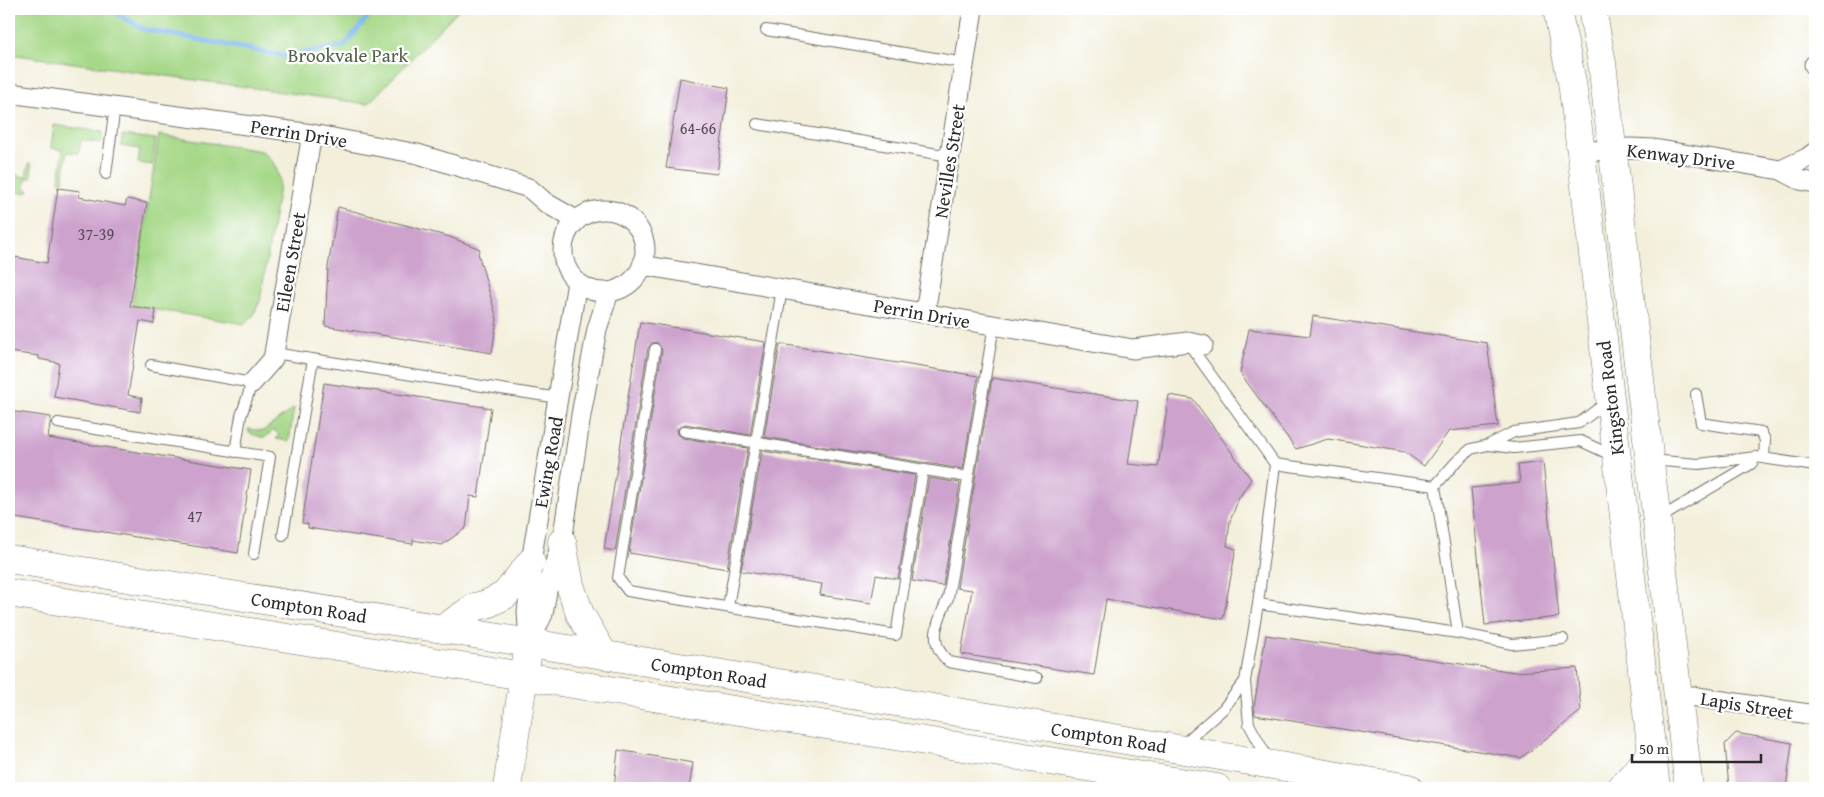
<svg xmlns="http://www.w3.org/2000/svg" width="1824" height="797" font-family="'Gentium Book Plus',serif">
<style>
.green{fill:#a5d887;stroke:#688259}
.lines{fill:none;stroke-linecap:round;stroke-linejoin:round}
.stream{stroke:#7db8ef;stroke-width:5}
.building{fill:#cda3cd}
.lane-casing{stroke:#717069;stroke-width:12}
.street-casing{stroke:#717069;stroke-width:21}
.secondary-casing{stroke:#717069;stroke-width:29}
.primary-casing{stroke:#717069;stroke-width:29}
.lane{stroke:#fff;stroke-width:10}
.street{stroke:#fff;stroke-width:19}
.secondary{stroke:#fff;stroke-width:28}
.primary{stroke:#fff;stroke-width:28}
.labels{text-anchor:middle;stroke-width:4.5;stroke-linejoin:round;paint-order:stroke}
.number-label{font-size:16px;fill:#544954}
.park-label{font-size:19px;fill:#505f47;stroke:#fff}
.street-label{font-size:19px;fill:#2b2b2b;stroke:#fff}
</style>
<rect width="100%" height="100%" fill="#fff"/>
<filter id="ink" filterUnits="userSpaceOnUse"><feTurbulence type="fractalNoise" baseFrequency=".02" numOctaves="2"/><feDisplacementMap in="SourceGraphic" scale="10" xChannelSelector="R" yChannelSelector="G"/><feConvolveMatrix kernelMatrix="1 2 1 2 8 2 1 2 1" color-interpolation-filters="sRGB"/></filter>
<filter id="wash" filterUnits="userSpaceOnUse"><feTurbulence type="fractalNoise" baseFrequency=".0096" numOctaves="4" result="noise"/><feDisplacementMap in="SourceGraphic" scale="20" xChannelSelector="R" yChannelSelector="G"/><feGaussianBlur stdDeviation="1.12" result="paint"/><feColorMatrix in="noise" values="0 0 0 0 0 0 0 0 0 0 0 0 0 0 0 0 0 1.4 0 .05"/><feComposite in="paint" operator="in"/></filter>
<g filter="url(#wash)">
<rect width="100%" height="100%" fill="#f3efdb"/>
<path class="green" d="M 9,9 L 459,9 L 368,104 L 9,54 Z
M 54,125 L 103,132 L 101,143 L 81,140 L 79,153 L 67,152 L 63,181 L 59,181 L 63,150 L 51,148 Z
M 122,135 L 156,139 L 152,165 L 138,163 L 140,149 L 121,146 Z
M 159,135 L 262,151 C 273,160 277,167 280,181 L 260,301 L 253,316 L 245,324 L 132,306 Z
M 29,163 L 32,165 L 31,178 L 26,178 L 25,188 L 29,191 L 25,193 L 10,191 L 9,198 L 9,174 L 26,177 Z
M 294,408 L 289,441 L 276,439 L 279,435 L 274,430 L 264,438 L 249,433 L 248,429 L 263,431 Z"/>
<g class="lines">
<path class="stream" d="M 110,9 L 143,29 L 285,56 L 344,46 L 374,9"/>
</g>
<g id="blocks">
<path class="building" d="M 680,78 L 729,88 L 717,174 L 666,168 Z
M 58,188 L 80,191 L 79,197 L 125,206 L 127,199 L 147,203 L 130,306 L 156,310 L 154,324 L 140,321 L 128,395 L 142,398 L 140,412 L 54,397 L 59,363 L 39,359 L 39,356 L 9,352 L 9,256 L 47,263 Z
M 338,207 L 450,237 L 480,249 L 478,253 L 497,319 L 492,353 L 325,326 L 328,267 Z
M 1313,316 L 1487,343 L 1498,426 L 1449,431 L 1424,466 L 1405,452 L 1328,439 L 1296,449 L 1240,373 L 1249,329 L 1310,336 Z
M 640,322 L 766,342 L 750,435 L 685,424 L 677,429 L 678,434 L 683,438 L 748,448 L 727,569 L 629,553 L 662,350 L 657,342 L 652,343 L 648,348 L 615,551 L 604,549 Z
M 780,344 L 978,376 L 963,469 L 764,437 Z
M 992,378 L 1138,401 L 1128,464 L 1158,467 L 1169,395 L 1193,399 L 1251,479 L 1239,498 L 1230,521 L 1227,546 L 1236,549 L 1223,619 L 1106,599 L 1094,675 L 961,654 L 972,590 L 957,588 Z
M 324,383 L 491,408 L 478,497 L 470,496 L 466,528 L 442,545 L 413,540 L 413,544 L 308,528 L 308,524 L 302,523 Z
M 9,411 L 51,417 L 48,438 L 251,470 L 238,553 L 9,517 Z
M 762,451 L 915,475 L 898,579 L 876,575 L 871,603 L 820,595 L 822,584 L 741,571 Z
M 1543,462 L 1559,617 L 1485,625 L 1471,488 L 1520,483 L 1518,465 Z
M 929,478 L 960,483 L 943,586 L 912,581 Z
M 1266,635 L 1515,672 L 1577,668 L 1581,711 L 1521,758 L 1255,715 L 1254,706 Z
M 1736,733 L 1792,743 L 1786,788 L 1729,788 L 1725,744 Z
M 618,750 L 693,763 L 689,788 L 614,788 Z"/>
</g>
</g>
<g filter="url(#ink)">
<use href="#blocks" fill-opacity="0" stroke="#717069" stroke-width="1"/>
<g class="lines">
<defs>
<path id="lane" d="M 766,30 L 965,63
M 757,124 L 950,156
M 106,174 L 115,106
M 994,325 L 948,598 C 938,621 926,642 949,662 L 1037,678
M 1188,343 L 1275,464
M 655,349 L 618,578 L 628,591 L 896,635 L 923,470
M 274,353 L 558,398
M 151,365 L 252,383 L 241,416 L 235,452
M 1696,394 L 1701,423 L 1761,432 L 1765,440 L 1764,458
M 58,423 L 270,457 L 254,554
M 684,431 L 968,477
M 1489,445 L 1514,448 L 1581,441 L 1613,456
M 1650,460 L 1699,464 L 1756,457 L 1815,466
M 1660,518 L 1751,464 L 1756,457
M 283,535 L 313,359
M 1258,604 L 1458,633 L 1512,644 L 1563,639
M 728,607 L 782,289
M 1458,633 L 1435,486 L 1456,462 L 1471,449 L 1488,445 L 1514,432 L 1579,423 L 1607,402
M 1181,746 L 1223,709 L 1245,681
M 1269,761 L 1249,724 L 1245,681 L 1258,604 L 1275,464 L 1435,486"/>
<path id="street" d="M 1814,65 L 1815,66
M 9,93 L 312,134 L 418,154 L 529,188 L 546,203 L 576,220
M 1581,152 L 1630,148 L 1654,149 L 1781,170 L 1800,180 L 1815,183
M 1781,170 L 1807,158 L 1815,152
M563 251a41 41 0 1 1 82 0a41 41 0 1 1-82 0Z
M 642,265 L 1133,349 L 1188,342 L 1203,345
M 925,313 L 973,9
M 252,383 L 273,359 L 312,134
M 529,643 L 527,612 L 531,580 L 531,562 L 577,282
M 529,643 L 543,614 L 549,580 L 562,542 L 581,415 L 597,329 L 609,292
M 1678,694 L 1815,715"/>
<path id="secondary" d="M 507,788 L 529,643"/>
<path id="primary" d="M 1557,9 L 1572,82 L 1581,152 L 1656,788
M 1592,9 L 1602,63 L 1689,788
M 562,542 L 570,585 L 580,614 L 604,655
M 9,559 L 1007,720 L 1409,788
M 9,593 L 1217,788
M 443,629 L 475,607 L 487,604 L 505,595 L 531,562
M 1621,788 L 1652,754"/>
</defs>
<use href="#lane" class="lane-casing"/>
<use href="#street" class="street-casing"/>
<use href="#secondary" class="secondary-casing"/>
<use href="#primary" class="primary-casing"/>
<use href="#lane" class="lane"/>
<use href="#street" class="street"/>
<use href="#secondary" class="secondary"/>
<use href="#primary" class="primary"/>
</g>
</g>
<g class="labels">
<g class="number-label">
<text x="698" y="134">64-66</text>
<text x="96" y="240">37-39</text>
<text x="195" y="522">47</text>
</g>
<g class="park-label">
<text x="348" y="62">Brookvale Park</text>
</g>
<g class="street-label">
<text transform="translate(299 133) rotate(9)" y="7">Perrin Drive</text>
<text transform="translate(1681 156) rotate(7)" y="7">Kenway Drive</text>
<text transform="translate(949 161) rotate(-81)" y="7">Nevilles Street</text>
<text transform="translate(290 262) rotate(-80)" y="7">Eileen Street</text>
<text transform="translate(922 313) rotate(10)" y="7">Perrin Drive</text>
<text transform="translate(1610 398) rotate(-97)" y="7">Kingston Road</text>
<text transform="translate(548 462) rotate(-80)" y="7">Ewing Road</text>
<text transform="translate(309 607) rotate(9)" y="7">Compton Road</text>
<text transform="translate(709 672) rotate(9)" y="7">Compton Road</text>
<text transform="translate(1747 705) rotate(9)" y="7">Lapis Street</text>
<text transform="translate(1109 737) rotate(9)" y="7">Compton Road</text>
</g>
</g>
<rect width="1824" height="797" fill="none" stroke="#fff" stroke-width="30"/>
<path d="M1632 754v8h129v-8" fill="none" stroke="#2b2b2b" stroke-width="2.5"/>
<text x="1639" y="754" font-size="15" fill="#2b2b2b" stroke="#ffffff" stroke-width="4" paint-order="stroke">50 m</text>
</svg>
